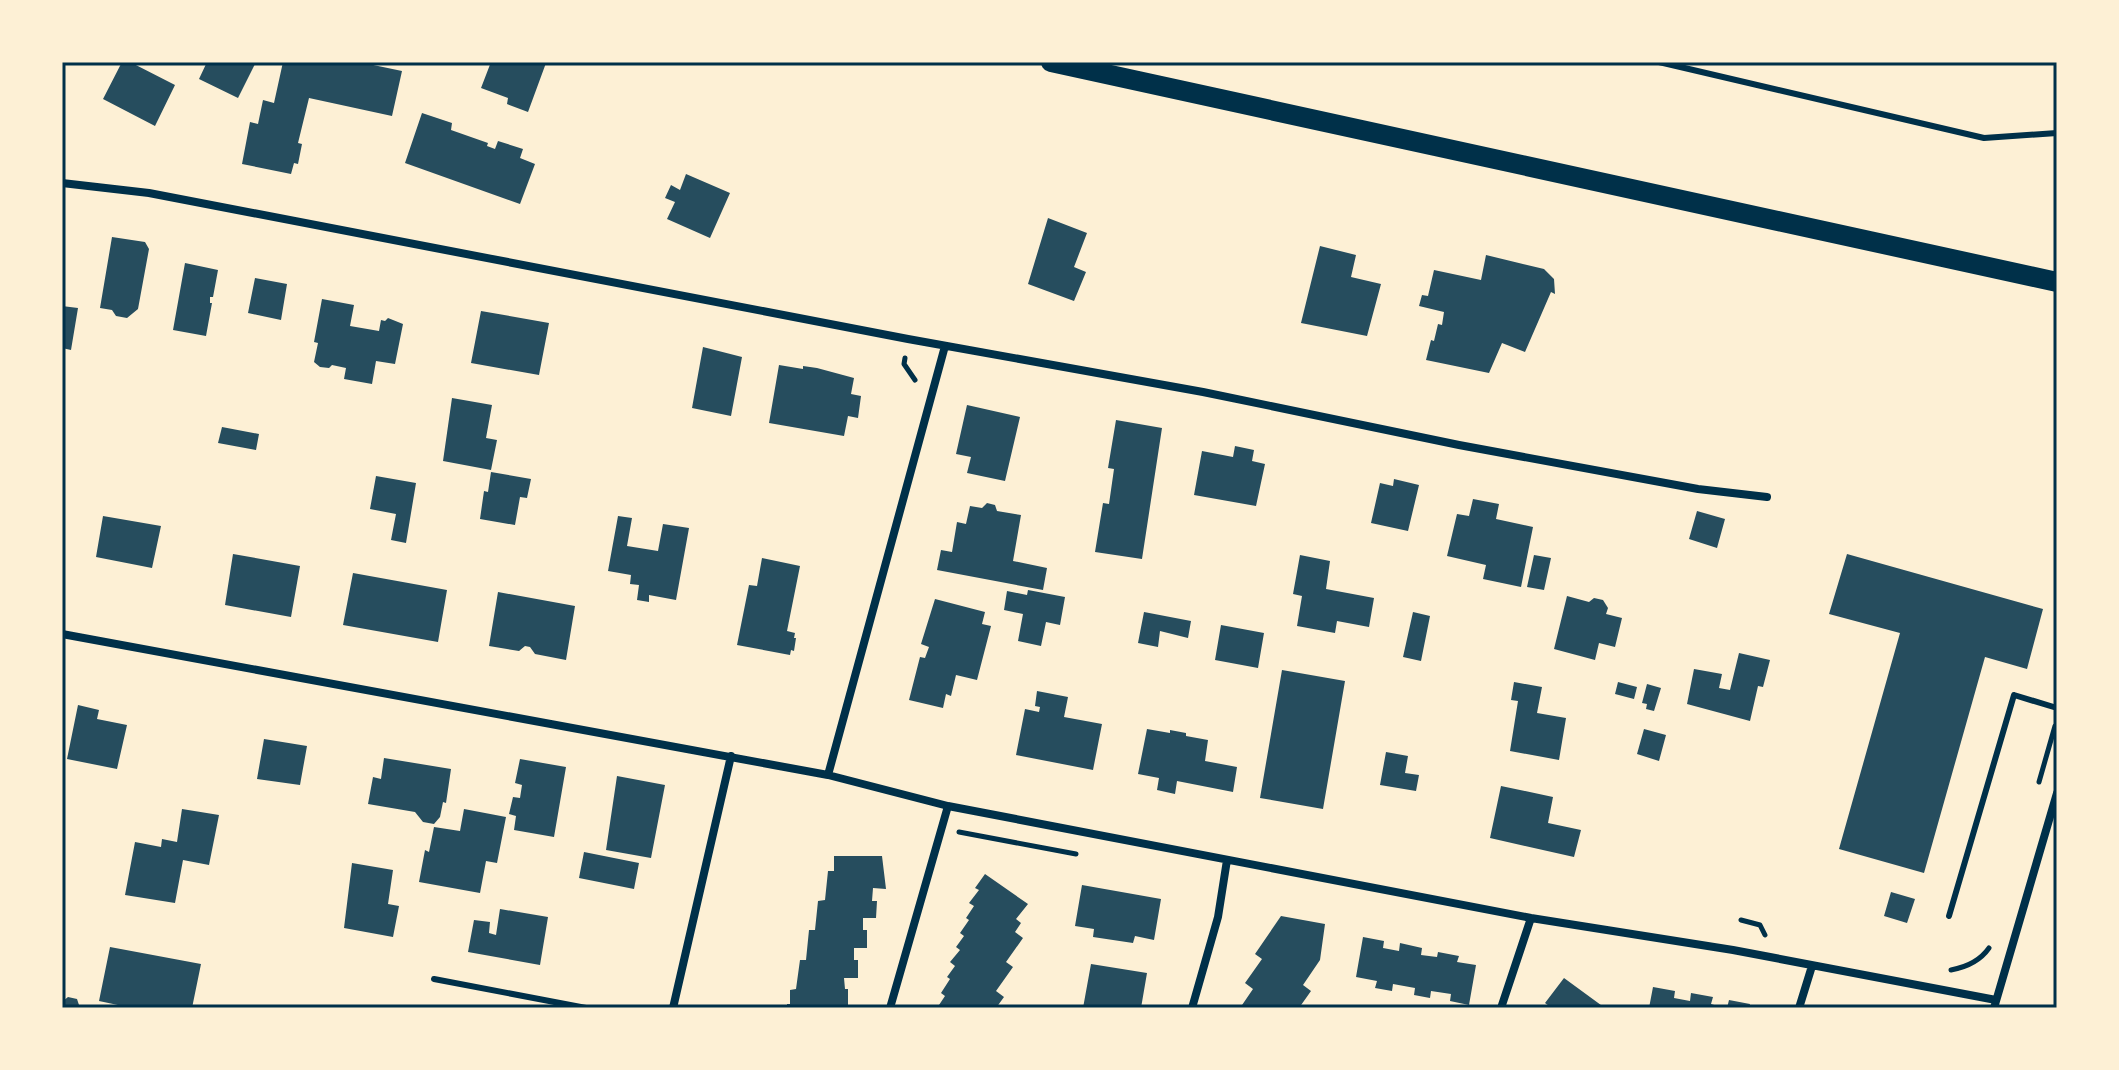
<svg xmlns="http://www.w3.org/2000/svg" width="2119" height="1070" font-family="Merriweather,serif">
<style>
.building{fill:#264d5e}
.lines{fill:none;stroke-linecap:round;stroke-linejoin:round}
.path{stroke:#003049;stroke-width:5}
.service{stroke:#003049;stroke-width:6}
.minor{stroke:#003049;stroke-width:8}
.primary{stroke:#003049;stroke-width:20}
.neatline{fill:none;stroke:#003049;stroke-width:3}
</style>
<rect width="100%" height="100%" fill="#fdf0d5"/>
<path class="building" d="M 122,62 L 130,62 L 175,85 L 155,126 L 103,99 Z
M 207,62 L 256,62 L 238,98 L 199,79 Z
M 283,62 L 359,62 L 402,71 L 392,116 L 309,98 L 298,143 L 302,144 L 298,164 L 294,163 L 291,174 L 242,164 L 250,122 L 258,124 L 263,100 L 274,103 Z
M 491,62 L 546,63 L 528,112 L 507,104 L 508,98 L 481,88 Z
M 422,113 L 452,123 L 451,130 L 488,143 L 487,146 L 495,149 L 498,141 L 523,149 L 520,158 L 535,164 L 520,204 L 405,163 Z
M 686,174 L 730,193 L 710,238 L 667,219 L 675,202 L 665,198 L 671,185 L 680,190 Z
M 1048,218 L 1087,233 L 1074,267 L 1086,272 L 1074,301 L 1028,284 Z
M 112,237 L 145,242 L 149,249 L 138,309 L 127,318 L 116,316 L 112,310 L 100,308 Z
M 1320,246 L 1356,255 L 1351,277 L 1381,284 L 1367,336 L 1301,323 Z
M 1486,255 L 1544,269 L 1554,279 L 1555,294 L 1551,292 L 1525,352 L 1502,343 L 1489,373 L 1426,360 L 1431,340 L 1434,341 L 1438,324 L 1442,325 L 1444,312 L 1419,306 L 1422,295 L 1428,296 L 1434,270 L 1481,280 Z
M 185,263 L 218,270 L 213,297 L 210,297 L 210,303 L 212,303 L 206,336 L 173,330 Z
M 255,278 L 287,284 L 281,320 L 248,313 Z
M 322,299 L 354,305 L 350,326 L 379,331 L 381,320 L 385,321 L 388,318 L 403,324 L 395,364 L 376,361 L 372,384 L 344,379 L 346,368 L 332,365 L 329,368 L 320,367 L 314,362 L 318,343 L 314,342 Z
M 62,306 L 78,308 L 71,350 L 62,348 Z
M 481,311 L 549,323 L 539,375 L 471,363 Z
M 703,347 L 742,357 L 731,416 L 692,408 Z
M 779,365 L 803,369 L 803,366 L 817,368 L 854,378 L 851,394 L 861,396 L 858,418 L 848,416 L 844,436 L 769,423 Z
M 452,398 L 492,405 L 486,438 L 497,440 L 491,470 L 443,461 Z
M 967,405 L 1020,417 L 1005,481 L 967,473 L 971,457 L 956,454 Z
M 1116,420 L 1162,428 L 1142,559 L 1095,552 L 1103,503 L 1109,504 L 1114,469 L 1108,468 Z
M 222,427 L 259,434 L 256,450 L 218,443 Z
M 1235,446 L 1254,450 L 1252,461 L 1265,464 L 1256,506 L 1194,495 L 1202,451 L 1233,457 Z
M 491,472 L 531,479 L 527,498 L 520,497 L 515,525 L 480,519 L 484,491 L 488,492 Z
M 376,476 L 416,483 L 406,543 L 391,540 L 396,514 L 370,509 Z
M 1394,479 L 1419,485 L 1408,531 L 1371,523 L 1380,483 L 1393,486 Z
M 1473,499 L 1499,504 L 1496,519 L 1533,527 L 1521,587 L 1483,579 L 1486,565 L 1447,556 L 1457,514 L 1469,516 Z
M 987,503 L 995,505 L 997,511 L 1021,515 L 1013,561 L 1047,568 L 1043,590 L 937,570 L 941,550 L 952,552 L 957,522 L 966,524 L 970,506 L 982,508 Z
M 1697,511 L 1725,519 L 1717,548 L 1689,539 Z
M 103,516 L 161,526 L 152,568 L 96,557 Z
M 618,516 L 632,518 L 627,546 L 658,551 L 663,524 L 689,528 L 676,600 L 649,595 L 649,602 L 637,600 L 639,585 L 630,584 L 631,575 L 608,571 Z
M 233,554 L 300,566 L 291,617 L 225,605 Z
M 1847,554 L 2043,609 L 2027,669 L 1985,657 L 1924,873 L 1839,849 L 1900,633 L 1829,614 Z
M 1300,555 L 1330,561 L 1326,589 L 1374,598 L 1369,627 L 1337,621 L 1335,633 L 1297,626 L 1302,596 L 1293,594 Z
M 1534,555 L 1551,558 L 1544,590 L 1527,587 Z
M 762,558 L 800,566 L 787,631 L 795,633 L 794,638 L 796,638 L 794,651 L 791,650 L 790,655 L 737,645 L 749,585 L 757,586 Z
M 353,573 L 447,590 L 438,642 L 343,625 Z
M 1028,590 L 1065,597 L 1060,625 L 1046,622 L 1041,646 L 1018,641 L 1023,614 L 1004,610 L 1007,591 L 1027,595 Z
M 498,592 L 575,606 L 566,660 L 535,654 L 530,647 L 525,646 L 519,651 L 489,646 Z
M 1567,596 L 1589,602 L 1594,598 L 1603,600 L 1608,608 L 1606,614 L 1622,618 L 1615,647 L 1599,643 L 1595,660 L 1554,649 Z
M 935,599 L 985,612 L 982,624 L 991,626 L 977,680 L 956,675 L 951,696 L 946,694 L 943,708 L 909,700 L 920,657 L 925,658 L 929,647 L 921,644 Z
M 1144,612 L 1191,621 L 1188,638 L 1160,631 L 1158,647 L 1138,643 Z
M 1413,612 L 1430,616 L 1421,661 L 1403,657 Z
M 1221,625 L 1264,633 L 1258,668 L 1215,660 Z
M 1739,653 L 1770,660 L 1763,687 L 1758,686 L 1750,721 L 1687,704 L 1694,669 L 1722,674 L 1719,688 L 1730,690 Z
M 1282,670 L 1345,681 L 1323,809 L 1260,798 Z
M 1514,682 L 1542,687 L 1537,713 L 1566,718 L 1559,760 L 1510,751 L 1518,701 L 1511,700 Z
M 1618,682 L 1637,687 L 1634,699 L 1615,694 Z
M 1647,684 L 1661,688 L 1654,711 L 1646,709 L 1647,704 L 1642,703 Z
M 1037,691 L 1068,697 L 1064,717 L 1102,724 L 1093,770 L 1016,755 L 1025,709 L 1039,712 L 1040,707 L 1035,706 Z
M 78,705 L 99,710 L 97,719 L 127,725 L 117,769 L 67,759 Z
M 1147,729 L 1170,733 L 1170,730 L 1186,733 L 1186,736 L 1208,740 L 1205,761 L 1237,767 L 1233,792 L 1177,781 L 1175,794 L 1157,790 L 1159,778 L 1138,774 Z
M 1644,729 L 1666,735 L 1659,761 L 1637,754 Z
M 264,739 L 307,746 L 300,785 L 257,779 Z
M 1386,752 L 1408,756 L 1405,773 L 1419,775 L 1416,791 L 1380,785 Z
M 384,758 L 451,769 L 446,803 L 443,802 L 440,817 L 434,824 L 423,822 L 415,812 L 368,804 L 373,777 L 381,779 Z
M 520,759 L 566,767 L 554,837 L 514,830 L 516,816 L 509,814 L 513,797 L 520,798 L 522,785 L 515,783 Z
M 617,776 L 665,785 L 651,858 L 606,850 Z
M 1501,786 L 1553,797 L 1548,823 L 1581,830 L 1574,857 L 1490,838 Z
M 182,809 L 219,815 L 209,865 L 183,860 L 175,903 L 125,895 L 135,842 L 161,847 L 162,839 L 177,842 Z
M 464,809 L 506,817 L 497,863 L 486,861 L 480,893 L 419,882 L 425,850 L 429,852 L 434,827 L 460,831 Z
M 584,852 L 639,863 L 634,889 L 579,878 Z
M 834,856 L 882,856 L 886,889 L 873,888 L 872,901 L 877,901 L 876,918 L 863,918 L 863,930 L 867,930 L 867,948 L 854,948 L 854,960 L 858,960 L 858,978 L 844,978 L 845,989 L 848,989 L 848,1007 L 787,1008 L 787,1004 L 790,1004 L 790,990 L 796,989 L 800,960 L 806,960 L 809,930 L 815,930 L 818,901 L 825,900 L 828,871 L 834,871 Z
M 352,863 L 393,870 L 388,904 L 399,906 L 393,937 L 344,928 Z
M 985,874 L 1028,904 L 1016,919 L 1021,923 L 1015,932 L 1023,938 L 1006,962 L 1013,967 L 996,991 L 1004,997 L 996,1008 L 937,1008 L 945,996 L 941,993 L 950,979 L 947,977 L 955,966 L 950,962 L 960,950 L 956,947 L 964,936 L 960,933 L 969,920 L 966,918 L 974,906 L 969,903 L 979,890 L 975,888 Z
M 1082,885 L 1161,899 L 1154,940 L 1135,936 L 1133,943 L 1093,937 L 1094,929 L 1075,926 Z
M 1891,892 L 1915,899 L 1907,923 L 1884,916 Z
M 500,909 L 548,917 L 540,965 L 468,952 L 474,920 L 490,922 L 489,933 L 496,935 Z
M 1281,916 L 1325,924 L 1320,960 L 1303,985 L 1311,991 L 1299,1008 L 1240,1008 L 1253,989 L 1245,983 L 1262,959 L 1255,954 Z
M 1363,937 L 1384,941 L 1383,948 L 1399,951 L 1400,943 L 1422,948 L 1421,955 L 1437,957 L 1438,952 L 1459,956 L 1457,962 L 1476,965 L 1469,1005 L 1450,1001 L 1451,994 L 1431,991 L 1430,998 L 1414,995 L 1415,988 L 1393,984 L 1392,991 L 1375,988 L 1377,981 L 1356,977 Z
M 110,947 L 201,964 L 192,1008 L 132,1008 L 99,1001 Z
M 1091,964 L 1147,973 L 1141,1008 L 1083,1008 Z
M 1564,978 L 1605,1008 L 1552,1008 L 1545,1003 Z
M 1653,987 L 1675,991 L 1674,998 L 1690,1001 L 1691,993 L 1713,997 L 1711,1004 L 1724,1008 L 1649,1008 Z
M 68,997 L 77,999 L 80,1008 L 62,1008 L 63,1001 Z
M 1729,1000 L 1750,1004 L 1749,1008 L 1727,1008 Z"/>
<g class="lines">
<path class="path" d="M 905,358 L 904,364 L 915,380
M 2039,782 L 2055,726
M 959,832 L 1076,854
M 1741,920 L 1760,925 L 1765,935
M 1951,970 C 1967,967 1980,961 1989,948"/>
<path class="service" d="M 1659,62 L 1984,138 L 2057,133
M 1949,916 L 2014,695 L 2057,708
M 434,979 L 586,1008"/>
<path class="minor" d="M 62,183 L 149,193 L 908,339 L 1203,392 L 1459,445 L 1698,489 L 1767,497
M 62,634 L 828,775 L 948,806 L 1531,918 L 1733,950 L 1996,1000
M 828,775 L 945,346
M 673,1008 L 731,756
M 890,1008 L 948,806
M 1192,1008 L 1218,917 L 1227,860
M 1501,1008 L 1531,918
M 1799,1008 L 1812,966
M 1994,1008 L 2057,793"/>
<path class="primary" d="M 1051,62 L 2057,282"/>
</g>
<rect width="2119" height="1070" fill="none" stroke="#fdf0d5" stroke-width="128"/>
<rect x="64" y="64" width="1991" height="942" class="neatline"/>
</svg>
